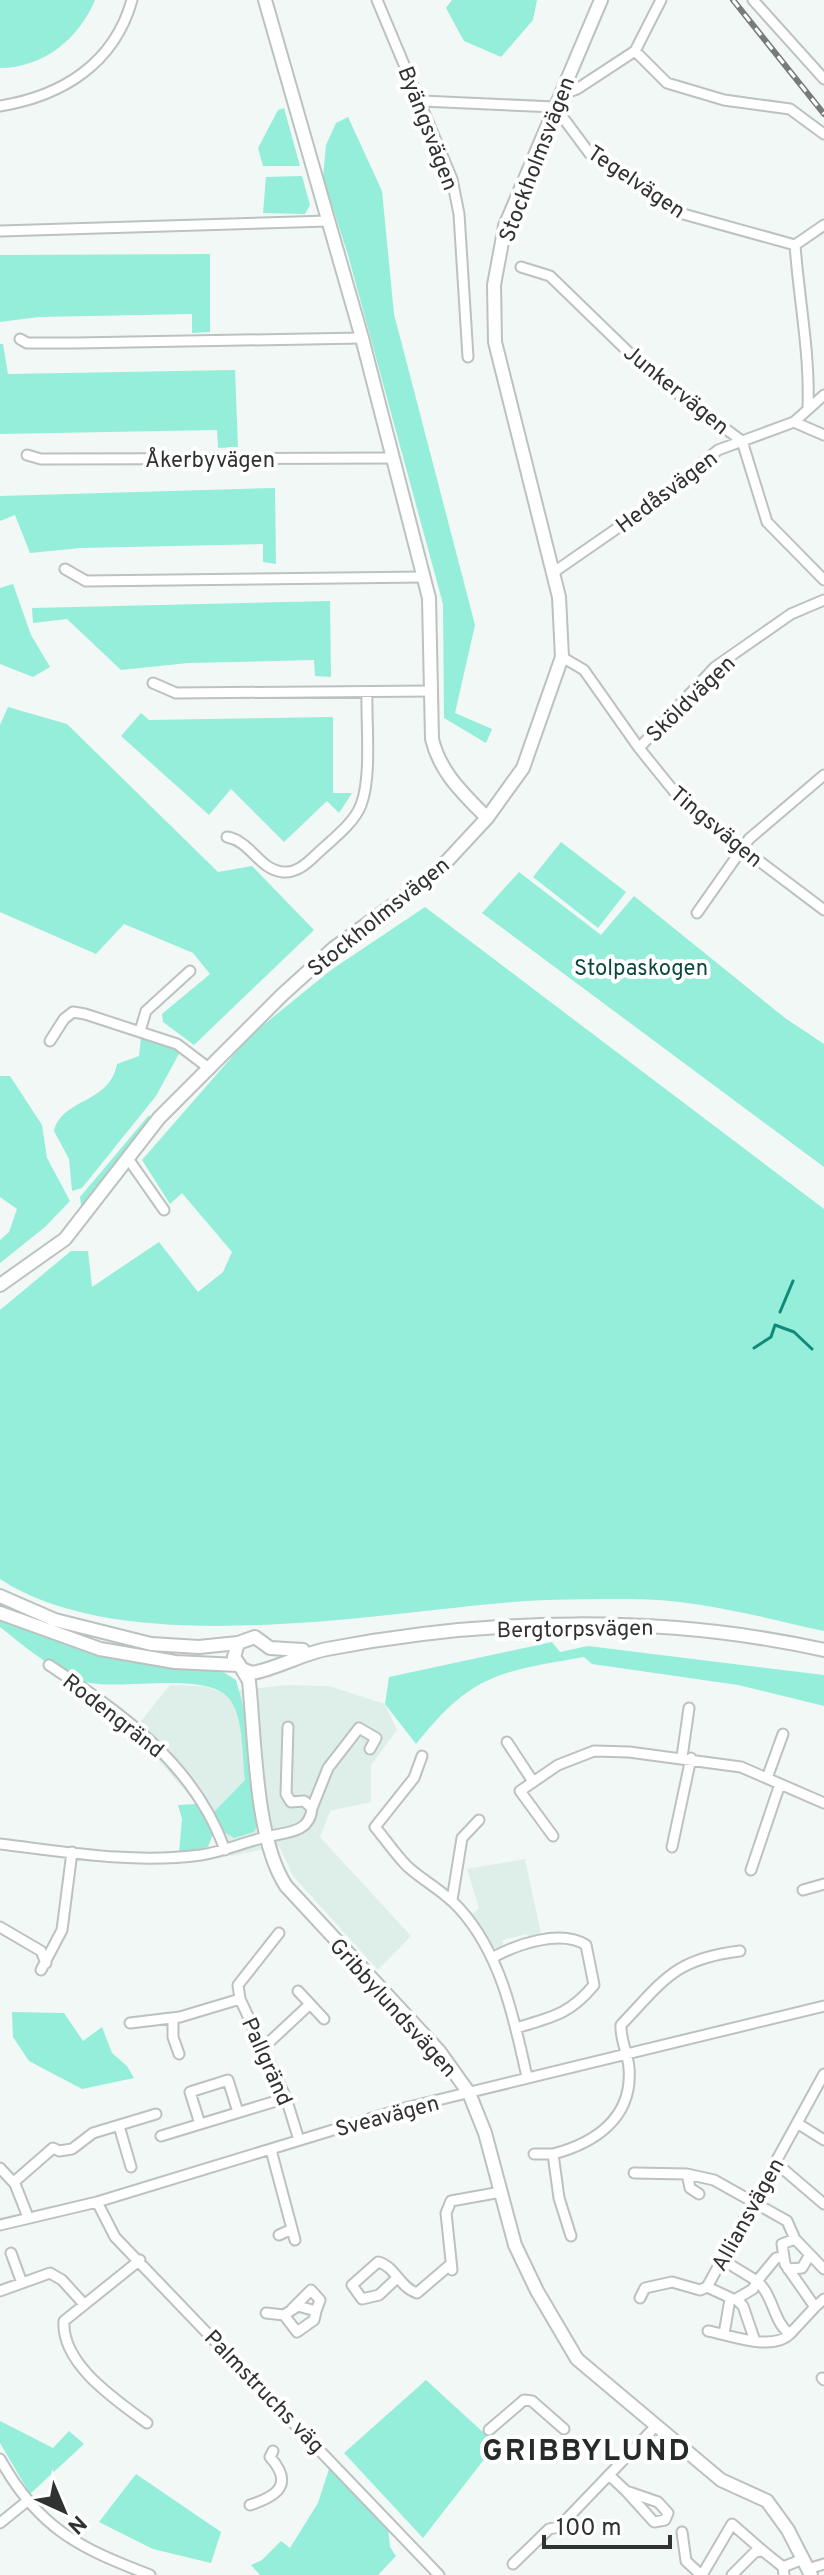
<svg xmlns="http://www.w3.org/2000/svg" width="824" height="2575" font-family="Overpass,sans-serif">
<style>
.built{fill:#deefea}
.green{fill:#95eed9}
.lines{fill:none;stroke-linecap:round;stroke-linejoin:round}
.stream{stroke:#108a78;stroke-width:3}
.street-casing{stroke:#bbc2c0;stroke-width:13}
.secondary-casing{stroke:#bbc2c0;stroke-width:16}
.street{stroke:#fff;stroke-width:9}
.secondary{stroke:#fff;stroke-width:12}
.rail-casing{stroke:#777b7a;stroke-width:6}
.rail{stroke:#fff;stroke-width:3;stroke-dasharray:9;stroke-linecap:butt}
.labels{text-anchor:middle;stroke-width:8;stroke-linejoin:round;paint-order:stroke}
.street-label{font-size:22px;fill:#2f3231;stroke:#fff}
.park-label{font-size:22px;fill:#0c483e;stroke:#fff}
.district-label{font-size:30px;font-weight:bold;letter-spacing:2px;fill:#252b29;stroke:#fff}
</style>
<rect width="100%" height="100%" fill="#f1f8f6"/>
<path class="built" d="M 170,1685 L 203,1686 L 222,1692 L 288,1685 L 329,1686 L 385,1704 L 397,1730 L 371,1765 L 371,1802 L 330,1811 L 320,1837 L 411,1936 L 378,1970 L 293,1876 L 279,1846 L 231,1856 L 197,1804 L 133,1731 Z
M 525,1859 L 542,1938 L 530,1942 L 527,1934 L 502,1940 L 504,1947 L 494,1948 L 472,1914 L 479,1908 L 467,1869 Z"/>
<path class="green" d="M 0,0 L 95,0 C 79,39 43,68 0,68 Z
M 452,0 L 537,0 L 533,20 L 501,57 L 464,41 L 446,8 Z
M 284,108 L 300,166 L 263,166 L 258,148 L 278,110 Z
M 348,117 L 382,191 L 394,314 L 475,625 L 455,713 L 492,729 L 486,743 L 444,718 L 443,604 L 348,255 L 323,177 L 326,145 L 336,123 Z
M 302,176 L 310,205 L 305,214 L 263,213 L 266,177 Z
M 210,254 L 210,332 L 192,333 L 192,314 L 39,317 L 0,322 L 0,255 Z
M 0,344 L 3,344 L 8,374 L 235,370 L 238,447 L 218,448 L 217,430 L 0,434 Z
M 275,488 L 276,564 L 263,562 L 263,544 L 81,548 L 30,553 L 15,515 L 0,521 L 0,496 Z
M 13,584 L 31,635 L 50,667 L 33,677 L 0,664 L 0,588 Z
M 330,601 L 331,677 L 315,676 L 314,660 L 188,663 L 121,670 L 67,619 L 33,623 L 32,608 Z
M 8,707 L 67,724 L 218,872 L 252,866 L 314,930 L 194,1045 L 163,1022 L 162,1014 L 210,974 L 193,953 L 124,924 L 96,954 L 0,912 L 0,725 Z
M 141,713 L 149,720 L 333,717 L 333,793 L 352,793 L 339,813 L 327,801 L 284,842 L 231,789 L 209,815 L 121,736 Z
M 561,842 L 626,892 L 598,928 L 533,877 Z
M 519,872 L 601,935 L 634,896 L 785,1018 L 824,1044 L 824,1167 L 482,913 Z
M 425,907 L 824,1209 L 824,1631 C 760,1617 693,1598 627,1599 C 589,1599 550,1599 512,1602 C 369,1614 123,1660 0,1579 L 0,1310 L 71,1251 L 88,1251 L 92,1287 L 159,1242 L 198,1292 L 223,1272 L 232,1252 L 182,1193 L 170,1204 L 142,1160 L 251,1035 L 331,970 Z
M 141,1037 L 181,1050 L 156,1096 L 82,1188 L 72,1191 L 69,1159 L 54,1131 C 63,1097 109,1105 117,1064 L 139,1056 Z
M 0,1076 L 10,1076 L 42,1125 L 47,1158 L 70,1201 L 45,1227 L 0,1263 L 0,1240 L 9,1232 L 17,1209 L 0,1197 Z
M 149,1115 L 152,1120 L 82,1212 L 80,1197 Z
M 0,1621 C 80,1650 139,1662 223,1672 L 236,1680 L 247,1720 L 259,1822 L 254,1832 L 234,1838 L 224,1832 L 214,1812 L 245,1780 C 242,1757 244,1721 231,1701 C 209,1668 117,1693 82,1681 C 51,1669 25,1647 0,1627 Z
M 552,1642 L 560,1652 L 588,1646 L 824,1675 L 824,1706 L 738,1685 L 592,1664 L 584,1657 C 498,1672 472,1674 416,1744 L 385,1704 L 389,1677 Z
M 197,1804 L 213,1834 L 208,1847 L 179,1853 L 182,1819 L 178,1805 Z
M 12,2012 L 64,2013 L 83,2041 L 102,2027 L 112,2053 L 127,2066 L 134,2078 L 82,2089 L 29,2061 L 13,2037 Z
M 426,2380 L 496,2444 L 423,2538 L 344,2453 Z
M 0,2421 L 53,2448 L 69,2431 L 84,2444 L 30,2494 L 0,2443 Z
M 330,2466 L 388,2528 L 390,2547 L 396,2556 L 378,2575 L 260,2575 L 251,2565 L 262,2560 L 281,2541 L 290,2548 L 318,2503 Z
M 136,2474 L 221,2532 L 211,2563 L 153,2549 L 99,2522 Z"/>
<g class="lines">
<path class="stream" d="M 780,1312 L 793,1281
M 754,1348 L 771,1337 L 775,1325 L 794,1332 L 812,1349"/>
<defs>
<path id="street" d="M 377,0 L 452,179 L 459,214 L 468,357
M 753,0 L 824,79
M 635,51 L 667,83 L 724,100 L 790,109 L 824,134
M 560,95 L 577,89 L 635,51 L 661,0
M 422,101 L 555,107 L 590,154 L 676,212 L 795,245
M 0,106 C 62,96 114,64 132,0
M 0,231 L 328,221
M 795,245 C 799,300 810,353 808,407
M 795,245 L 824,225
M 521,267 L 550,276 L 651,374 L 742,441 L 767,522 L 824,580
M 20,339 L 27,343 L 76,343 L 362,338
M 794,422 L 824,435
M 27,455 L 41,459 L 393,458
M 65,569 L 86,581 L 424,577
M 554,572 L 658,500 L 718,450 L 794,422 L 824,395
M 562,657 L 584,670 L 639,748 L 685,805 L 824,910
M 153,683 L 176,693 L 431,691
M 639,748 L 715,667 L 791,614 L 824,600
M 227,837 C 251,841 259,870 283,872 C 299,873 309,861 320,851 C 334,838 354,823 361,805 C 372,776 366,724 367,693
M 697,913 L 749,839 L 824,775
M 140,1031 L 146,1011 L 190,971
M 50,1041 L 64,1019 L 73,1012 L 85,1014 L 177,1044 L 210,1069
M 129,1160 L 164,1210
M 49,1665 C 122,1714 194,1763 225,1850
M 507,1742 L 532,1780
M 422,1756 L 414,1778 L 375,1827 C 386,1840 395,1854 407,1866 C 423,1881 444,1891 459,1908 C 501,1954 514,2018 527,2077
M 682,1757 L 689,1708
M 767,1778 L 783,1734
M 312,1808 L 328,1768 L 359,1728 L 376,1738 L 370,1749
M 553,1836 L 520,1791 L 558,1765 L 594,1751 L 629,1752 L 741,1767 L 824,1803
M 0,1844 C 67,1852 133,1864 201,1855 C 223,1852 244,1842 266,1837 C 285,1832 310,1834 312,1808 L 304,1801 L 291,1802 L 286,1794 L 288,1727
M 672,1847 L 691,1758
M 751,1870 L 780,1784
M 803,1890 L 824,1884
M 452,1900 L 462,1838 L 479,1820
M 0,1927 L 41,1951 L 46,1963
M 492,1958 C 517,1944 561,1929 586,1945 L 594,1985 C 569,2015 552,2017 516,2028
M 41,1970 L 62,1930 L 72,1852
M 298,1991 L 324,2019
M 240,1999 L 238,1985 L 279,1933
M 173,2018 L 173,2037 L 179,2054
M 130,2023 L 180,2017 L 240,1999 L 286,2098 L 299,2140
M 264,2047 L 309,2005
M 797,2123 L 824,2140
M 200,2124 L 190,2092 L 228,2080 L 238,2112
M 119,2126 L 131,2167
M 161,2136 L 286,2098
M 271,2150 L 295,2240
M 534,2154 L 553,2154
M 776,2163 L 824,2204
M 0,2168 L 15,2184 L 28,2217
M 634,2173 L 687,2174 L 714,2180 L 787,2221 L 795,2239 L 824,2269
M 687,2174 L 690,2188 L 699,2194
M 14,2182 L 53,2148 L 59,2151 L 72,2149 L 93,2133 L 156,2114
M 97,2202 L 115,2237 L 439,2575
M 0,2225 L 97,2202 L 405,2108 L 824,2006
M 279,2235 L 292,2229
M 571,2236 L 559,2198 L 553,2154 C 595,2143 633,2118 629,2068 C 628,2053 620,2040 621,2025 C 664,1980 674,1959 740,1951
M 795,2239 L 782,2244 L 785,2264 L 815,2307 L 824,2299
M 11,2253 L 22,2283
M 721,2259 L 757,2281 L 776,2258 L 783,2257
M 140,2260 L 64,2321 C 61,2364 116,2400 147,2423
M 788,2269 L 802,2268 L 809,2256
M 452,2270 L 446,2213 L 451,2201 L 501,2192
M 397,2278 L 379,2295 L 362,2299 L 352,2285 L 378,2262 C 395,2266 400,2288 417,2293 L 451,2264
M 707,2287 L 733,2299
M 0,2291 L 50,2273 L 62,2280 L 83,2303
M 640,2298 L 645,2288 L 672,2282 L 700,2290 L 707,2287 L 824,2074
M 292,2309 L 311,2290 L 320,2300 L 316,2311
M 266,2313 L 284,2315 L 297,2332 L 314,2320 L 316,2311 L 298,2306 L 284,2315
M 708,2331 C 730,2335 772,2352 790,2334
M 724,2334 L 730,2299
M 755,2341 L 743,2306 L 736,2299 L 753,2289 L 757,2281 C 774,2296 773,2322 790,2334 L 815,2307
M 822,2378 L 824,2380
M 489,2430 L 524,2400 L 532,2401 L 564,2429
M 0,2459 C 38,2528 79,2548 150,2575
M 609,2475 L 626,2491 L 658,2502 L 668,2513 L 665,2520 L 654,2522 L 626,2491
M 250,2505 C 278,2496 294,2484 270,2457 L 273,2451
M 0,2523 L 26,2502
M 682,2532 L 686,2561 L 701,2575
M 513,2564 L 549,2529 L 559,2527 L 655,2427
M 808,2569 L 824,2564
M 702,2575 L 732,2524 L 763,2551
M 732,2575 L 755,2552 L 763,2551 L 783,2567
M 784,2575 L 783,2567 L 803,2559"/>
<path id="secondary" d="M 265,0 L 362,338 L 429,598 L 432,739 C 440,773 464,794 487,818
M 0,1285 L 65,1239 L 159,1118 L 282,995 L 334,948 L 434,875 L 487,818 L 523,768 L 562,657 L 559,597 L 495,342 L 494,285 L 505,226 L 601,0
M 0,1596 L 55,1620 L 151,1644 L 199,1647 L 238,1643 L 255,1637 L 270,1648 L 303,1650
M 0,1613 L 100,1649 L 175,1662 L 238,1665
M 238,1643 L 234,1657 L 242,1669 L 252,1673 C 276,1669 301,1654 327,1649 C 489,1618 662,1614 824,1650
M 242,1669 L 249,1681 C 255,1739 255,1839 286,1886 L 439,2051 L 469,2093 L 485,2133 L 515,2245 L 537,2291 L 577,2359 L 721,2480 L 767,2501 L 788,2530 L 811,2575"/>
</defs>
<use href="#street" class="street-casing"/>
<use href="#secondary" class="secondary-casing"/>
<use href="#street" class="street"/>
<use href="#secondary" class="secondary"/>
<defs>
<path id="rail" d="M 733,0 L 824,114"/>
</defs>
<use href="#rail" class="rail-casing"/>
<use href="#rail" class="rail"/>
</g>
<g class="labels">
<g class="street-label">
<text transform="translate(429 128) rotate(69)" y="8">Byängsvägen</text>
<text transform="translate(536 159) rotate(-69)" y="8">Stockholmsvägen</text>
<text transform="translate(637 181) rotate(34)" y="8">Tegelvägen</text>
<text transform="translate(677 389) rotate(39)" y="8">Junkervägen</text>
<text x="210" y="467">Åkerbyvägen</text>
<text transform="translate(666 491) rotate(-37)" y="8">Hedåsvägen</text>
<text transform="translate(690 698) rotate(-44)" y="8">Sköldvägen</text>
<text transform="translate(717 826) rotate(40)" y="8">Tingsvägen</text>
<text transform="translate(378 916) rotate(-39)" y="8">Stockholmsvägen</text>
<text transform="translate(575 1628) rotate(-1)" y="8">Bergtorpsvägen</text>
<text transform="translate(114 1715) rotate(38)" y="8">Rodengränd</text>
<text transform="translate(394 2007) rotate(48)" y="8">Gribbylundsvägen</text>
<text transform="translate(268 2061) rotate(66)" y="8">Pallgränd</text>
<text transform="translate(387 2115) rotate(-15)" y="8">Sveavägen</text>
<text transform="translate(747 2214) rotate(-61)" y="8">Alliansvägen</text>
<text transform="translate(265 2391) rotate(46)" y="8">Palmstruchs väg</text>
</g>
<g class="park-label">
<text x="641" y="975">Stolpaskogen</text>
</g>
<g class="district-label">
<text x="587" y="2460">GRIBBYLUND</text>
</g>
</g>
<g transform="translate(64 2511) rotate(136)" stroke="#ffffff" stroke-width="6" paint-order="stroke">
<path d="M0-6L14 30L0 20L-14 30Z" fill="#2f3231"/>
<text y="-12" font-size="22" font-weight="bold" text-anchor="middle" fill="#2f3231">N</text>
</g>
<path d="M544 2535v12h126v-12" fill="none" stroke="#2f3231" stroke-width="4"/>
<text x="556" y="2535" font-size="24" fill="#2f3231" stroke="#ffffff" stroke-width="6" paint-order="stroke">100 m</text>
</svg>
